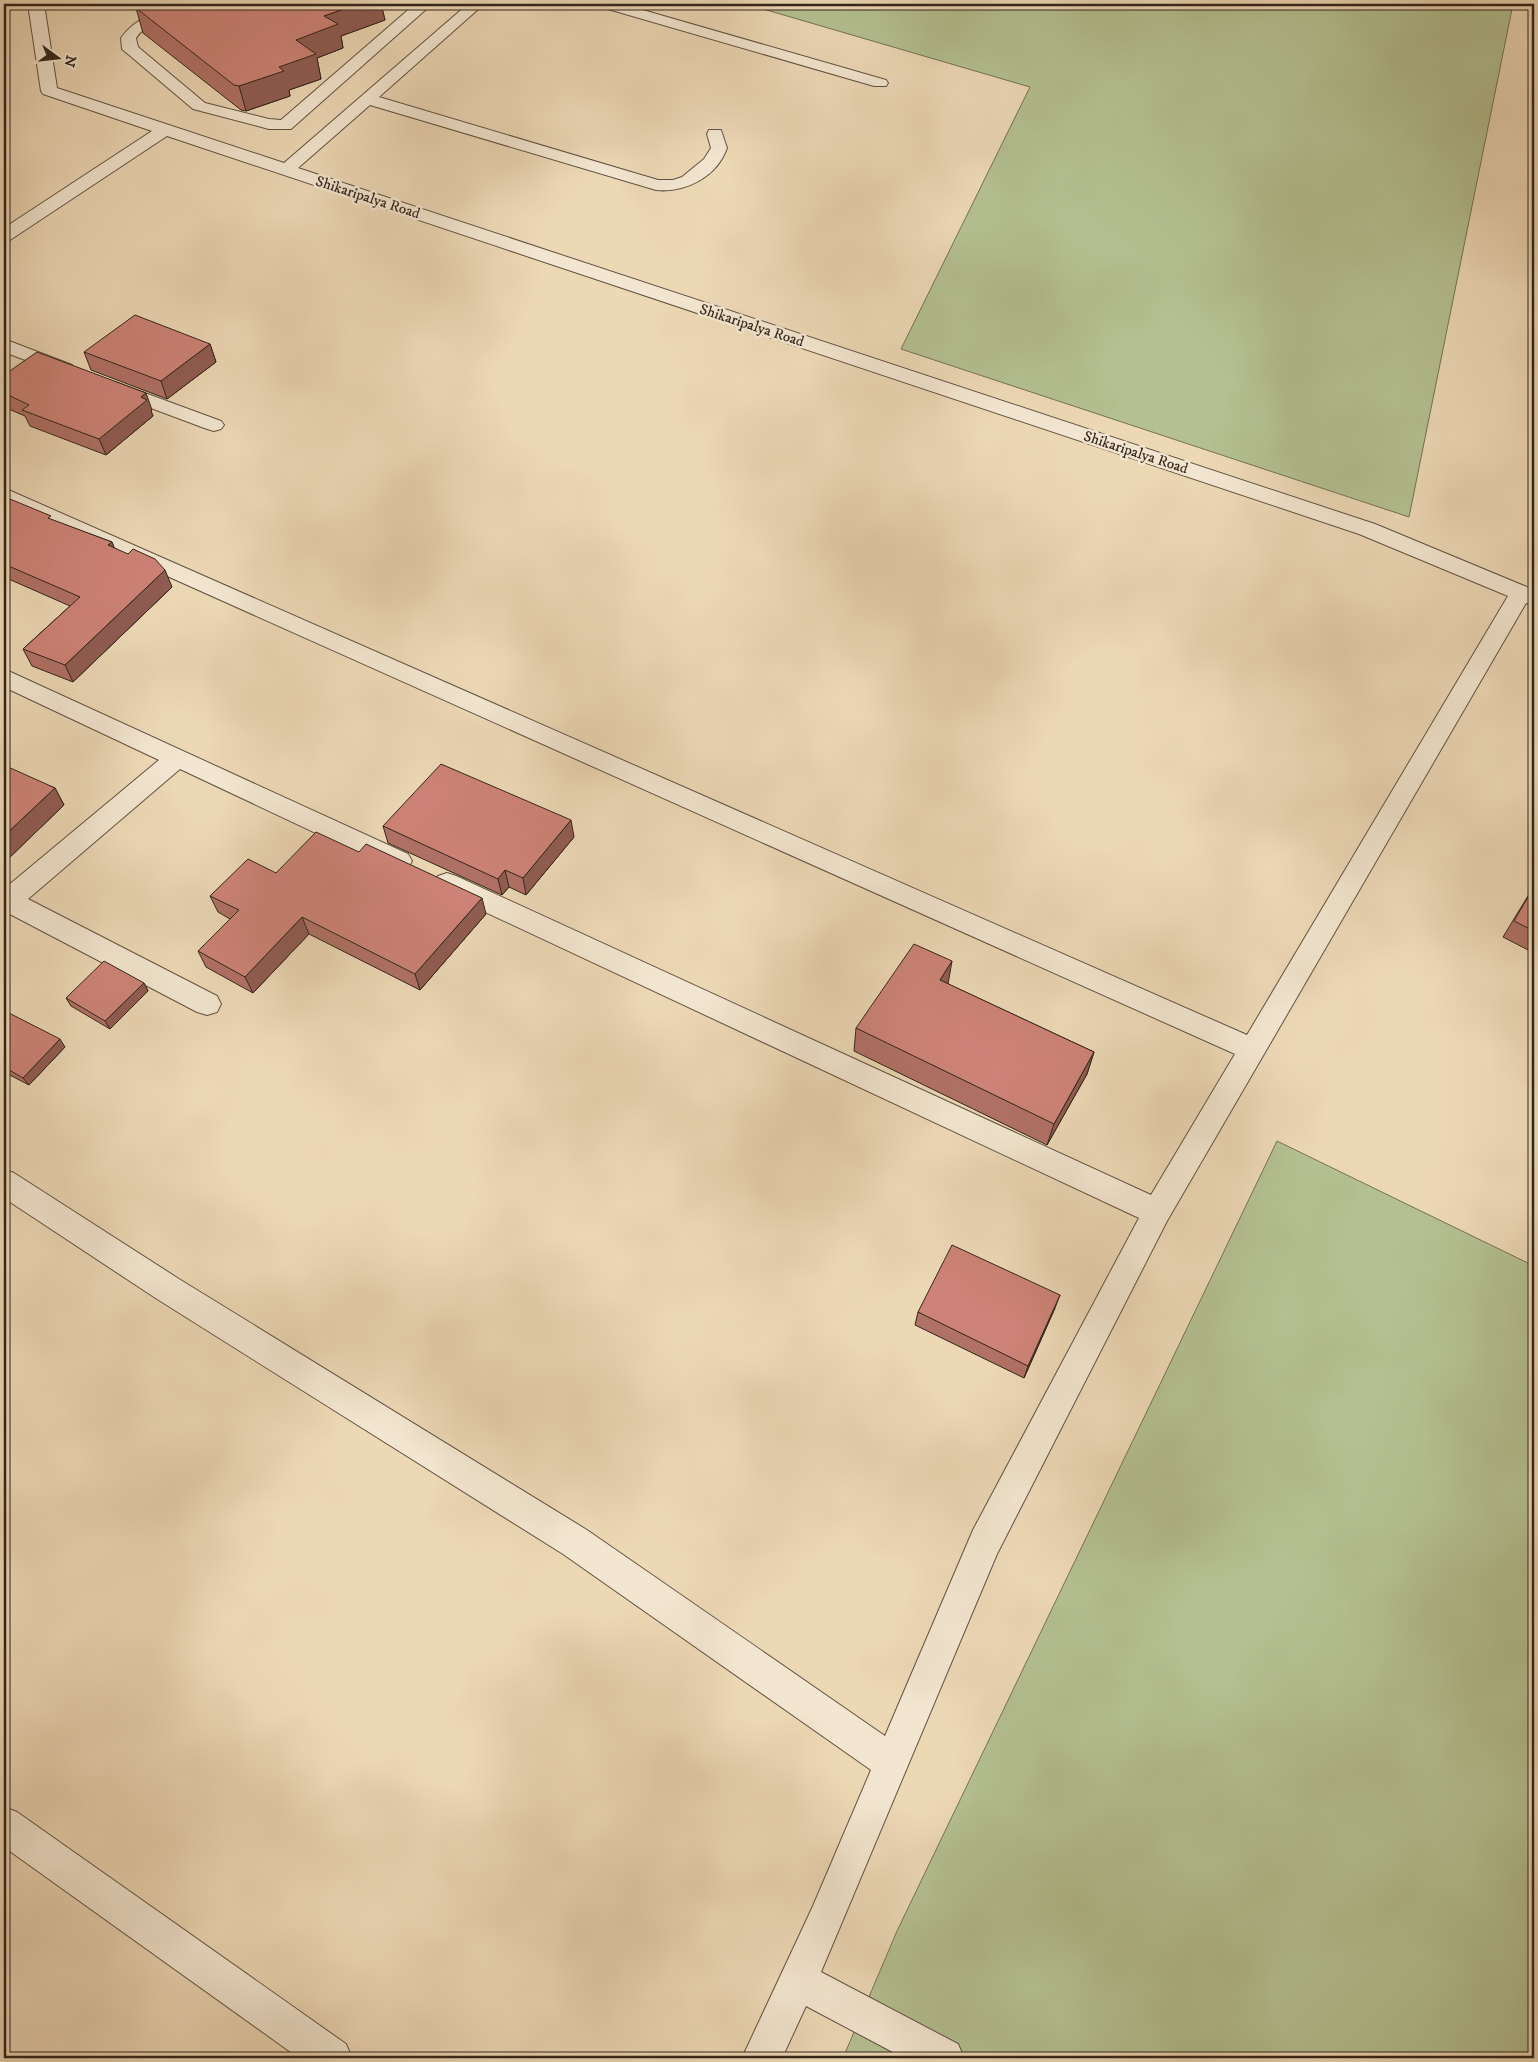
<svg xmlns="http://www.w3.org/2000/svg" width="1538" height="2062" font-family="'IM FELL DW Pica',serif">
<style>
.green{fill:#b4c091;stroke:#737256}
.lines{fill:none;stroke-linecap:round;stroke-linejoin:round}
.minor-casing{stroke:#615241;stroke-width:2}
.minor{fill:#f3e6d0;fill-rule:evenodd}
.wall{fill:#b07166;stroke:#32251a}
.shaded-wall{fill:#905c53;stroke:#32251a}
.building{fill:#cd8377;stroke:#32251a}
.labels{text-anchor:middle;stroke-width:5;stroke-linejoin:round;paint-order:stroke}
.far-street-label{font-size:15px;fill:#32251a;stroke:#f3e6d0}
</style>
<rect width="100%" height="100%" fill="#edd8b6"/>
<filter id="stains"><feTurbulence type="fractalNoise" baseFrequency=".004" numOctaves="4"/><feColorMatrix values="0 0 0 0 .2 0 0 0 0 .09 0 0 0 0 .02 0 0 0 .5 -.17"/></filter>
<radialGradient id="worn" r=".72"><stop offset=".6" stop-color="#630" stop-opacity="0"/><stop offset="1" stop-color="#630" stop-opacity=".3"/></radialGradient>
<path class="green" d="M 746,4 L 1513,4 L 1409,517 L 901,349 L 1030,87 Z
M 1277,1141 L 1534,1266 L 1534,2058 L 843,2058 L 897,1931 Z"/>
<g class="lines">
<defs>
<path id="minor" d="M 28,4 L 44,4 L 57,88 L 284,163 L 468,4 L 484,4 L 379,97 L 658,180 L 673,180 L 682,177 L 704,159 L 711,148 L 707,134 L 709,130 L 721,130 L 727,148 C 717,177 685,193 656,190 L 370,105 L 298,168 L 1375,524 L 1534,590 L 1534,605 L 1526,603 L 1167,1221 L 997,1554 L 821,1972 L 958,2044 L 964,2058 L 904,2058 L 806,2006 L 782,2058 L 742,2058 L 813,1906 L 871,1770 L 563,1554 L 157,1299 L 4,1198 L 4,1169 L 14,1173 L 179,1279 L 587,1530 L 885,1736 L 973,1530 L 1139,1218 L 438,890 L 434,883 L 438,876 L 447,873 L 456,876 L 1151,1195 L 1235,1054 L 4,503 L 4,488 L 1247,1035 L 1508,596 L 1359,534 L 167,136 L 10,240 L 4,241 L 4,228 L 152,131 L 43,94 L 41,91 Z
M 192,4 L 225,4 L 222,7 C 196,14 153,13 136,38 L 138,47 L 205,103 L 269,119 L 281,120 L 415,4 L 432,4 L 291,129 L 269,129 L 193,109 L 122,49 L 121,38 C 138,14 164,10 192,4 Z
M 598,4 L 622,4 L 886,80 L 888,83 L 886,86 L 874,86 L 601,7 Z
M 4,339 L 72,365 L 75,369 L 72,373 L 65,375 L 4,352 Z
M 115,382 L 221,421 L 224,425 L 221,429 L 214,431 L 207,429 L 108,392 L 105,388 L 108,384 Z
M 4,669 L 408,854 L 412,861 L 408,868 L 399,871 L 390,868 L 180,769 L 28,899 L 217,996 L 221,1004 L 217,1012 L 207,1015 L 197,1012 L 4,911 L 4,889 L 159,760 L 4,687 Z
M 4,1807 L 17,1812 L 346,2044 L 352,2058 L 299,2058 L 4,1847 Z"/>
</defs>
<use href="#minor" class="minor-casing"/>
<use href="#minor" class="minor"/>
</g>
<path class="wall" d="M 143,4 L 381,4 L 385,20 L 341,36 L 343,48 L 317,58 L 321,79 L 289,90 L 290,96 L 246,111 L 241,110 L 143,33 L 136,8 Z
M 210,344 L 216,362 L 167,399 L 91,370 L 84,352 Z
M 4,375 L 152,410 L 151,411 L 153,416 L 106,455 L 30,426 L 25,416 L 4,407 Z
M 4,503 L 52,520 L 112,542 L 114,548 L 172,587 L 73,682 L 32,666 L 23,649 L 70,606 L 4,577 Z
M 4,768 L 55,788 L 64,805 L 8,859 L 4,857 Z
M 383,826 L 574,837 L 526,895 L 509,887 L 502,895 L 388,843 Z
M 276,873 L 486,914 L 420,990 L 309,934 L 253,993 L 206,967 L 198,951 L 230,919 L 218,912 L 210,896 Z
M 1534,886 L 1534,953 L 1503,937 Z
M 144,983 L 148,991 L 110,1029 L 71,1006 L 66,998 Z
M 948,984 L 1094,1052 L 1087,1074 L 1047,1145 L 854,1051 L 856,1028 Z
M 4,1015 L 65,1047 L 29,1085 L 4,1072 Z
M 1055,1308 L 1024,1378 L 915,1325 L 918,1312 Z"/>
<path class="shaded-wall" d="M 358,4 L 381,4 L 385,20 L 341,36 L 343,48 L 317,58 L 321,79 L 289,90 L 290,96 L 246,111 L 239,86 L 279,67 L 296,40 L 324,16 Z
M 210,344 L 216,362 L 167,399 L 161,381 Z
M 146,393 L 152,410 L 151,411 L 153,416 L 106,455 L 99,439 L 141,397 Z
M 112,542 L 119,560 L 108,545 Z
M 165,570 L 172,587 L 73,682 L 65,665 Z
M 55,788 L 64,805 L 8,859 L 4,853 L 4,836 Z
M 571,820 L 574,837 L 526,895 L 523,878 Z
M 505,870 L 509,887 L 502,895 L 498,879 Z
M 482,898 L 486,914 L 420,990 L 415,974 Z
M 302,917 L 309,934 L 253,993 L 245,977 Z
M 952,961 L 948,984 L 940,980 Z
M 144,983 L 148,991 L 110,1029 L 105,1021 Z
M 60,1039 L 65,1047 L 29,1085 L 23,1078 Z
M 1094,1052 L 1087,1074 L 1047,1145 L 1054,1124 Z
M 1060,1295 L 1055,1308 L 1024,1378 L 1028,1366 Z"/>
<path class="building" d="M 143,4 L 358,4 L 324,16 L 338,24 L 296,40 L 316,54 L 279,67 L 284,71 L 239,86 L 234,85 L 136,8 Z
M 135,315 L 210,344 L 161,381 L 84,352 Z
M 37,352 L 146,393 L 141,397 L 147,400 L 99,439 L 22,410 L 29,405 L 4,393 L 4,375 Z
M 10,499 L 51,516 L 48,518 L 112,542 L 108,545 L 128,554 L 133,549 L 155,559 L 165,570 L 65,665 L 23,649 L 80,597 L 4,564 L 4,503 Z
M 441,764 L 571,820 L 523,878 L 505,870 L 498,879 L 383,826 Z
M 6,766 L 55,788 L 4,836 L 4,768 Z
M 316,832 L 359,852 L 366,844 L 482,898 L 415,974 L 302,917 L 245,977 L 198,951 L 239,910 L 210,896 L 248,859 L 276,873 Z
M 1534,887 L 1534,931 L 1514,921 Z
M 914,944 L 952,961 L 940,980 L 1094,1052 L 1054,1124 L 856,1028 Z
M 104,961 L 144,983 L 105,1021 L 66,998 Z
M 7,1012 L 60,1039 L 23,1078 L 4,1067 L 4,1015 Z
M 952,1245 L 1060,1295 L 1028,1366 L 918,1312 Z"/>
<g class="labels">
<g class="far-street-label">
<text transform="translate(368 197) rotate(18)" y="5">Shikaripalya Road</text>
<text transform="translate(752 325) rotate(18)" y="5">Shikaripalya Road</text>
<text transform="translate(1136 452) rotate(18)" y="5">Shikaripalya Road</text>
</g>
</g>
<rect width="1538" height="2062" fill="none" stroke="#edd8b6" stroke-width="20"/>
<rect x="5" y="5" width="1528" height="2052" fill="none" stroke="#32251a" stroke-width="2.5"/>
<rect x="10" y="10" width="1518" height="2042" fill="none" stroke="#32251a"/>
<g transform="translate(58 58) rotate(105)" stroke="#f3e6d0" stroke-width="4" paint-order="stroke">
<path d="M0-4L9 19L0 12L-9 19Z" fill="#32251a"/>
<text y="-8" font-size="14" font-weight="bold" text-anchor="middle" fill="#32251a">N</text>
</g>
<rect width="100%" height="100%" filter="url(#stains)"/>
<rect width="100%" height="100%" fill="url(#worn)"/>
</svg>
